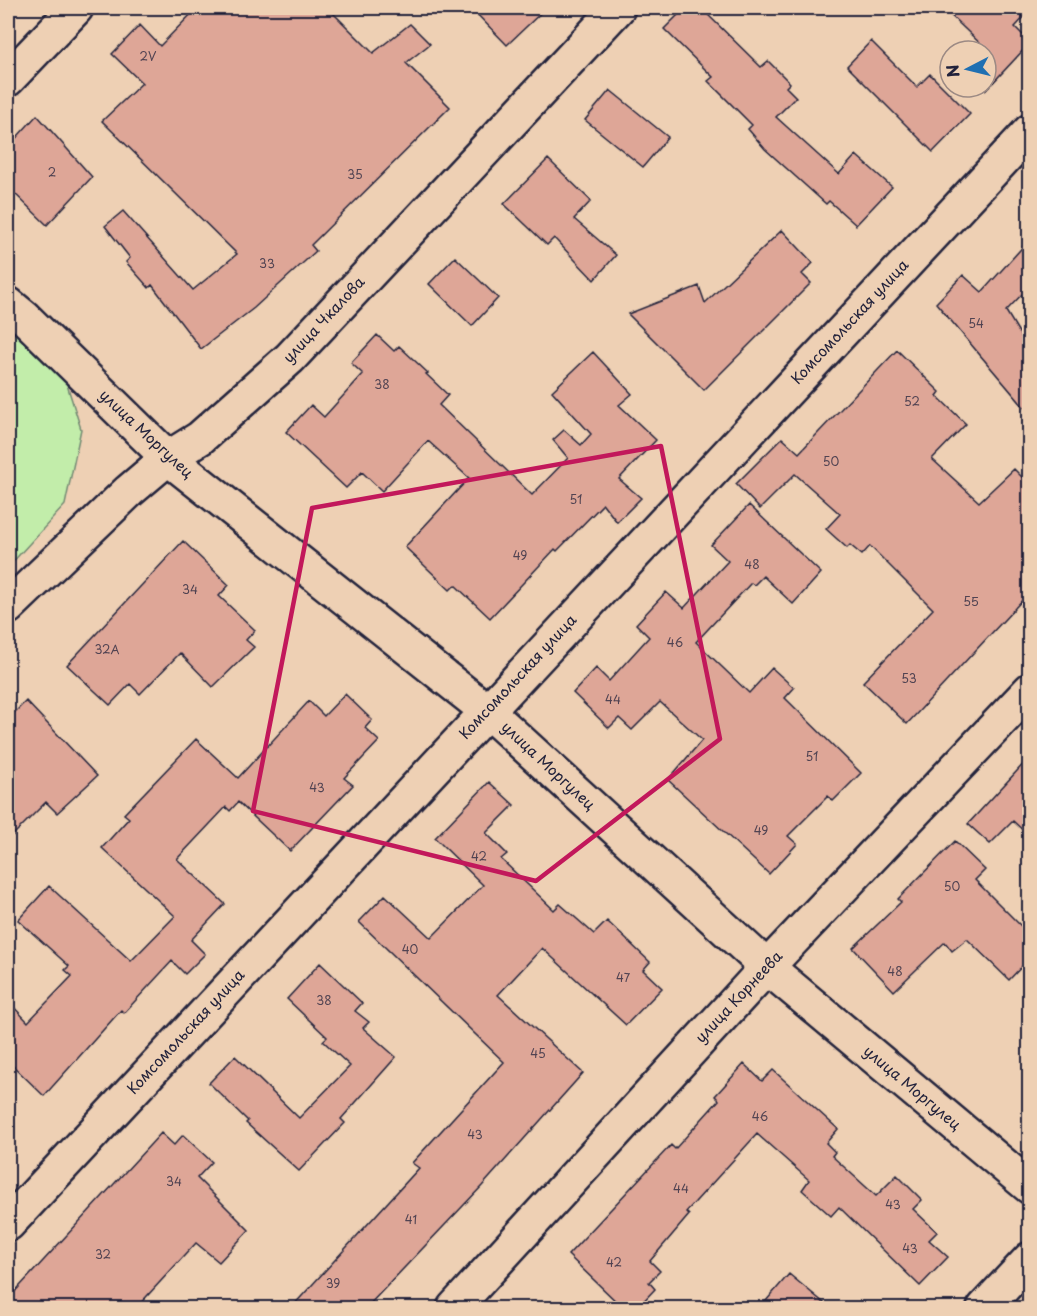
<svg xmlns="http://www.w3.org/2000/svg" width="1037" height="1316" font-family="'Playpen Sans',sans-serif">
<style>
.green{fill:#c2edaa;stroke:#728872;stroke-width:1.5}
.building{fill:#dea697;stroke:#22223b;stroke-width:1.5}
.lines{fill:none;stroke-linecap:round;stroke-linejoin:round}
.minor-casing{stroke:#22223b;stroke-width:38}
.minor{stroke:#eed0b4;stroke-width:33}
.marked{fill:none;stroke:#c2185b;stroke-width:4.5;stroke-linejoin:round}
.labels{text-anchor:middle;stroke-width:6;stroke-linejoin:round;paint-order:stroke}
.number-label{font-size:12px;fill:#514352}
.street-label{font-size:15px;fill:#22223b;stroke:#eed0b4}
</style>
<rect width="100%" height="100%" fill="#eed0b4"/>
<filter id="ink" filterUnits="userSpaceOnUse"><feTurbulence type="fractalNoise" baseFrequency=".0167" numOctaves="2"/><feDisplacementMap in="SourceGraphic" scale="12" xChannelSelector="R" yChannelSelector="G"/><feConvolveMatrix kernelMatrix="1 2 1 2 8 2 1 2 1" color-interpolation-filters="sRGB"/></filter>
<g filter="url(#ink)">
<path class="green" d="M 8,323 L 63,372 L 81,429 L 65,505 L 8,567 Z"/>
<path class="building" d="M 197,8 L 328,8 L 373,53 L 410,24 L 430,44 L 406,63 L 450,107 L 311,245 L 316,251 L 254,308 L 201,349 L 152,285 L 149,288 L 126,262 L 130,258 L 105,226 L 123,211 L 193,290 L 237,254 L 102,121 L 142,83 L 112,54 L 140,25 L 160,46 Z
M 471,8 L 546,8 L 507,45 Z
M 685,8 L 701,8 L 761,67 L 768,61 L 790,83 L 786,87 L 796,97 L 776,117 L 839,174 L 856,155 L 892,187 L 856,225 L 829,201 L 826,204 L 765,149 L 748,129 L 752,125 L 708,81 L 713,77 L 664,29 Z
M 943,8 L 1029,8 L 1029,12 L 1015,27 L 1029,41 L 1029,44 L 986,90 L 986,49 Z
M 871,41 L 917,87 L 930,74 L 970,114 L 933,152 L 847,66 Z
M 610,90 L 668,137 L 643,167 L 585,120 Z
M 37,115 L 92,177 L 47,225 L 8,187 L 8,147 Z
M 548,159 L 591,201 L 574,219 L 616,255 L 594,280 L 554,238 L 547,245 L 504,204 Z
M 782,230 L 813,263 L 802,274 L 811,283 L 704,390 L 628,314 L 699,286 L 705,303 Z
M 1029,240 L 1029,287 L 1006,311 L 1029,349 L 1029,413 L 936,303 L 963,275 L 982,292 Z
M 455,257 L 498,298 L 472,326 L 429,284 Z
M 377,335 L 394,351 L 399,346 L 428,373 L 426,374 L 448,395 L 439,405 L 532,495 L 568,458 L 553,440 L 564,430 L 581,445 L 591,434 L 552,391 L 593,352 L 632,394 L 619,405 L 656,440 L 619,479 L 641,498 L 617,522 L 603,504 L 557,551 L 555,549 L 490,618 L 455,585 L 450,590 L 405,547 L 469,478 L 428,441 L 382,491 L 362,472 L 346,488 L 286,432 L 311,405 L 324,417 L 363,374 L 351,363 Z
M 897,350 L 940,392 L 937,396 L 966,424 L 932,459 L 979,502 L 1014,469 L 1029,484 L 1029,593 L 907,724 L 863,682 L 933,609 L 870,546 L 862,555 L 850,545 L 847,548 L 826,529 L 840,514 L 795,474 L 760,509 L 736,484 L 782,438 L 799,453 Z
M 749,505 L 821,573 L 793,604 L 763,576 L 754,585 L 751,583 L 696,642 L 749,693 L 772,668 L 794,688 L 785,698 L 861,773 L 833,801 L 828,796 L 788,836 L 797,844 L 769,874 L 668,780 L 702,740 L 660,702 L 632,730 L 619,718 L 609,728 L 573,693 L 596,668 L 609,681 L 649,637 L 636,624 L 666,592 L 684,608 L 728,561 L 711,545 Z
M 183,541 L 229,585 L 219,596 L 255,630 L 246,640 L 254,647 L 213,687 L 180,653 L 140,694 L 130,684 L 110,705 L 67,665 Z
M 345,694 L 372,720 L 365,728 L 379,741 L 344,778 L 353,785 L 290,851 L 238,802 L 230,811 L 226,807 L 177,859 L 225,904 L 191,940 L 205,954 L 185,974 L 172,961 L 124,1013 L 121,1010 L 44,1096 L 8,1061 L 8,1001 L 28,1022 L 72,976 L 65,970 L 69,966 L 18,920 L 49,886 L 131,961 L 175,916 L 102,848 L 129,818 L 124,814 L 196,739 L 238,778 L 309,701 L 324,716 Z
M 26,701 L 97,776 L 57,813 L 46,802 L 8,840 L 8,719 Z
M 1029,758 L 1029,836 L 1013,821 L 990,844 L 968,824 Z
M 489,782 L 514,805 L 486,833 L 507,854 L 501,859 L 554,910 L 560,904 L 594,934 L 607,921 L 650,962 L 643,970 L 662,988 L 626,1025 L 542,948 L 498,995 L 583,1073 L 482,1186 L 366,1308 L 291,1308 L 419,1168 L 412,1163 L 504,1062 L 359,922 L 385,895 L 431,938 L 483,885 L 435,838 Z
M 955,841 L 985,870 L 975,880 L 1029,934 L 1029,959 L 1009,980 L 967,939 L 952,951 L 945,942 L 894,991 L 853,948 L 901,902 L 898,899 Z
M 320,963 L 362,1003 L 355,1011 L 369,1022 L 363,1028 L 396,1057 L 341,1119 L 345,1123 L 299,1171 L 246,1123 L 248,1121 L 209,1083 L 235,1056 L 299,1118 L 350,1066 L 323,1041 L 327,1037 L 287,999 Z
M 744,1064 L 762,1081 L 773,1070 L 838,1129 L 826,1143 L 835,1152 L 832,1156 L 876,1196 L 897,1175 L 922,1200 L 913,1209 L 937,1232 L 929,1240 L 948,1257 L 920,1286 L 839,1207 L 831,1216 L 802,1190 L 809,1180 L 757,1134 L 686,1212 L 689,1215 L 650,1261 L 660,1271 L 649,1282 L 655,1289 L 637,1308 L 623,1308 L 568,1255 L 671,1145 L 675,1149 L 719,1100 L 715,1096 Z
M 161,1133 L 174,1145 L 183,1135 L 212,1162 L 197,1178 L 249,1230 L 219,1262 L 196,1243 L 136,1308 L 8,1308 L 8,1299 Z
M 789,1274 L 830,1308 L 760,1308 Z"/>
<g class="lines">
<defs>
<path id="minor" d="M 8,79 L 76,8
M 8,304 L 25,318 L 168,458 L 486,710 L 767,967 L 1030,1187
M 8,607 L 129,491 L 168,458 L 200,438 L 290,358 L 618,8
M 8,1224 L 1030,131
M 454,1308 L 767,967 L 1030,690
M 984,1308 L 1030,1259"/>
</defs>
<use href="#minor" class="minor-casing"/>
<use href="#minor" class="minor"/>
</g>
</g>
<path class="marked" d="M 661,446 L 720,739 L 536,881 L 253,811 L 312,508 Z"/>
<g class="labels">
<g class="number-label">
<text x="148" y="61">2V</text>
<text x="52" y="177">2</text>
<text x="355" y="179">35</text>
<text x="267" y="268">33</text>
<text x="976" y="328">54</text>
<text x="382" y="389">38</text>
<text x="912" y="406">52</text>
<text x="831" y="466">50</text>
<text x="576" y="504">51</text>
<text x="520" y="560">49</text>
<text x="752" y="569">48</text>
<text x="190" y="594">34</text>
<text x="971" y="606">55</text>
<text x="675" y="647">46</text>
<text x="107" y="654">32A</text>
<text x="909" y="683">53</text>
<text x="613" y="704">44</text>
<text x="812" y="761">51</text>
<text x="317" y="792">43</text>
<text x="761" y="835">49</text>
<text x="479" y="861">42</text>
<text x="952" y="891">50</text>
<text x="410" y="954">40</text>
<text x="895" y="976">48</text>
<text x="623" y="982">47</text>
<text x="324" y="1005">38</text>
<text x="538" y="1058">45</text>
<text x="760" y="1121">46</text>
<text x="475" y="1139">43</text>
<text x="174" y="1186">34</text>
<text x="681" y="1193">44</text>
<text x="893" y="1209">43</text>
<text x="411" y="1224">41</text>
<text x="910" y="1253">43</text>
<text x="103" y="1259">32</text>
<text x="614" y="1267">42</text>
<text x="333" y="1288">39</text>
</g>
<g class="street-label">
<text transform="translate(324 320) rotate(-47)" y="5">улица Чкалова</text>
<text transform="translate(850 322) rotate(-47)" y="5">Комсомольская улица</text>
<text transform="translate(146 434) rotate(43)" y="5">улица Моргулец</text>
<text transform="translate(518 677) rotate(-47)" y="5">Комсомольская улица</text>
<text transform="translate(548 766) rotate(43)" y="5">улица Моргулец</text>
<text transform="translate(739 997) rotate(-47)" y="5">улица Корнеева</text>
<text transform="translate(186 1032) rotate(-47)" y="5">Комсомольская улица</text>
<text transform="translate(912 1088) rotate(40)" y="5">улица Моргулец</text>
</g>
</g>
<rect width="1037" height="1316" fill="none" stroke="#eed0b4" stroke-width="30"/>
<rect x="15" y="15" width="1007" height="1286" fill="none" stroke="#22223b" stroke-width="2" filter="url(#ink)"/>
<g transform="translate(968 69) rotate(263)"><circle r="28" fill="#eed0b4" stroke="#9c8a84" stroke-width="1.5"/>
<path d="M0-4.5L10 22L0 15L-10 22Z" fill="#1f6fb2"/>
<text y="-9" font-size="16" font-weight="bold" text-anchor="middle" fill="#22223b">N</text>
</g>
</svg>
